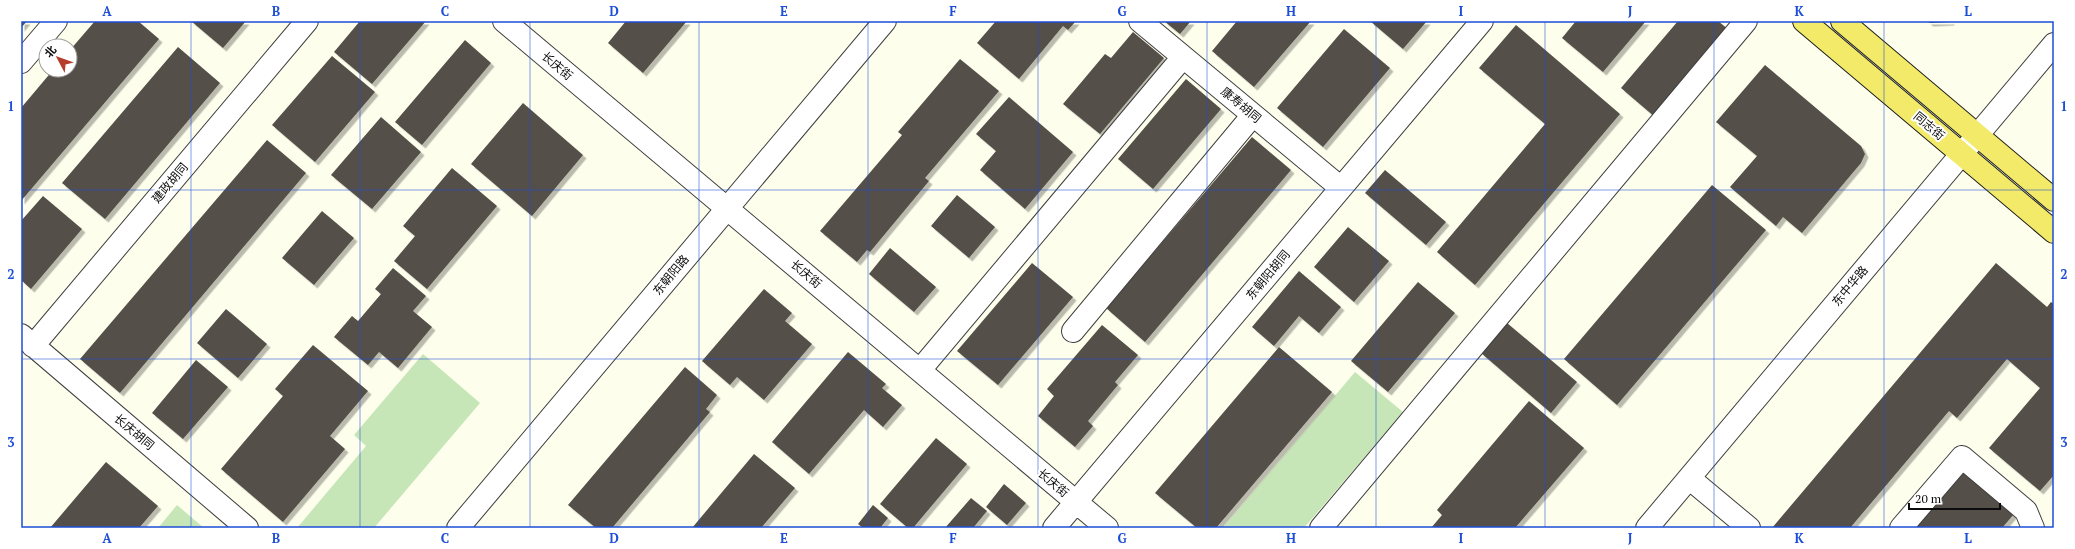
<svg xmlns="http://www.w3.org/2000/svg" width="2075" height="549" font-family="'PT Serif','Noto Sans SC',serif">
<style>
.green{fill:#c7e6b7}
.building{fill:#544f49;filter:url(#shadow)}
.lines{fill:none;stroke-linecap:round;stroke-linejoin:round}
.minor-casing{stroke:#3f3f3f;stroke-width:24}
.major-casing{stroke:#1d1d1d;stroke-width:24}
.minor{stroke:#fff;stroke-width:22}
.major{stroke:#f2ea68;stroke-width:22}
.grid{fill:none;stroke:#1d4ed8;stroke-width:1;stroke-opacity:0.55}
.labels{text-anchor:middle;stroke-width:4;stroke-linejoin:round;paint-order:stroke}
.street-label{font-size:12px;fill:#0c0c0c;stroke:#fff}
.neatline{fill:none;stroke:#1d4ed8;stroke-width:1.5}
.grid-label{font-size:13px;text-anchor:middle;font-weight:bold;fill:#1d4ed8}
</style>
<defs>
<filter id="shadow"><feDropShadow dx="3.5" dy="3.5" stdDeviation="0" flood-color="#0004"/></filter>
</defs>
<rect width="100%" height="100%" fill="#fefeec"/>
<path class="green" d="M 423,354 L 480,403 L 374,528 L 297,528 L 366,446 L 354,435 Z
M 1355,372 L 1403,412 L 1304,528 L 1223,528 Z
M 177,505 L 204,528 L 158,528 Z"/>
<path class="building" d="M 21,21 L 27,21 L 21,28 Z
M 95,21 L 138,21 L 159,39 L 21,201 L 21,108 L 53,70 L 70,70 L 70,50 Z
M 191,21 L 246,21 L 223,48 Z
M 360,21 L 426,21 L 372,84 L 334,52 Z
M 626,21 L 687,21 L 643,73 L 608,43 Z
M 996,21 L 1076,21 L 1068,30 L 1063,26 L 1019,79 L 977,43 Z
M 1164,21 L 1191,21 L 1180,34 Z
M 1237,21 L 1311,21 L 1254,87 L 1212,51 Z
M 1370,21 L 1427,21 L 1403,49 Z
M 1576,21 L 1646,21 L 1603,72 L 1562,38 Z
M 1678,21 L 1718,21 L 1729,30 L 1655,117 L 1621,88 Z
M 1927,21 L 1951,21 L 1951,22 L 1930,23 Z
M 1516,25 L 1620,114 L 1475,285 L 1437,252 L 1545,124 L 1479,68 Z
M 1344,29 L 1390,68 L 1323,147 L 1277,108 Z
M 1133,32 L 1164,58 L 1100,134 L 1063,104 L 1105,54 L 1111,58 Z
M 465,40 L 491,63 L 422,145 L 395,122 Z
M 178,47 L 220,83 L 105,219 L 62,183 Z
M 332,56 L 375,92 L 315,162 L 272,125 Z
M 960,59 L 999,91 L 925,178 L 929,181 L 870,252 L 867,250 L 857,262 L 820,231 L 902,135 L 898,132 Z
M 1765,65 L 1861,146 L 1865,154 L 1861,163 L 1802,233 L 1783,217 L 1776,226 L 1730,187 L 1757,156 L 1716,122 Z
M 1186,79 L 1221,109 L 1153,189 L 1118,159 Z
M 1009,97 L 1073,152 L 1025,209 L 980,170 L 996,151 L 976,134 Z
M 523,103 L 583,155 L 532,216 L 471,164 Z
M 381,117 L 421,152 L 372,209 L 331,175 Z
M 1252,137 L 1291,170 L 1145,342 L 1106,308 Z
M 267,140 L 306,173 L 120,393 L 80,359 Z
M 452,168 L 497,206 L 427,289 L 394,261 L 415,236 L 403,226 Z
M 1385,170 L 1446,222 L 1426,245 L 1365,193 Z
M 1712,185 L 1766,230 L 1617,405 L 1564,359 Z
M 957,195 L 995,227 L 969,258 L 931,226 Z
M 43,196 L 82,229 L 31,289 L 21,280 L 21,221 Z
M 322,211 L 354,238 L 314,285 L 282,258 Z
M 1348,227 L 1389,261 L 1354,302 L 1314,267 Z
M 890,248 L 936,287 L 914,312 L 869,274 Z
M 1032,263 L 1073,297 L 998,385 L 957,351 Z
M 1996,263 L 2047,307 L 2051,302 L 2054,304 L 2054,475 L 2040,491 L 1989,448 L 2040,388 L 2007,359 L 1957,418 L 1949,411 L 1850,528 L 1772,528 Z
M 393,268 L 426,296 L 413,311 L 432,327 L 398,368 L 379,352 L 368,365 L 334,337 L 352,316 L 358,321 L 381,294 L 375,289 Z
M 1299,271 L 1341,307 L 1319,333 L 1299,316 L 1274,346 L 1252,327 Z
M 1418,282 L 1455,313 L 1388,392 L 1351,361 Z
M 764,289 L 792,313 L 785,321 L 812,344 L 764,400 L 737,377 L 730,385 L 702,361 Z
M 226,309 L 267,344 L 238,378 L 197,343 Z
M 1507,323 L 1577,382 L 1551,413 L 1481,353 Z
M 1102,325 L 1138,355 L 1115,382 L 1118,385 L 1088,421 L 1093,426 L 1075,447 L 1038,416 L 1054,396 L 1047,389 Z
M 313,345 L 368,391 L 330,436 L 345,449 L 283,522 L 221,469 L 283,396 L 275,389 Z
M 1279,347 L 1332,392 L 1216,528 L 1197,528 L 1155,493 Z
M 848,352 L 886,384 L 882,388 L 902,405 L 883,427 L 864,410 L 809,474 L 772,442 Z
M 196,360 L 228,387 L 183,439 L 152,413 Z
M 685,367 L 717,395 L 706,409 L 710,412 L 612,528 L 596,528 L 568,505 Z
M 1529,401 L 1584,448 L 1515,528 L 1431,528 L 1442,515 L 1437,510 Z
M 936,438 L 967,464 L 913,528 L 908,528 L 880,504 Z
M 754,454 L 795,488 L 761,528 L 692,528 Z
M 106,462 L 158,506 L 139,528 L 50,528 Z
M 1963,471 L 2014,514 L 2002,528 L 1915,528 Z
M 1004,484 L 1026,503 L 1007,525 L 986,507 Z
M 971,498 L 987,511 L 973,528 L 945,528 Z
M 873,505 L 888,518 L 880,528 L 863,528 L 858,524 Z"/>
<g class="lines">
<defs>
<path id="minor" d="M 504,21 L 1107,528
M 1140,21 L 1341,188
M 21,62 L 56,21
M 1073,331 L 1253,115
M 21,335 L 247,528
M 33,346 L 307,21
M 920,370 L 1183,57
M 1689,478 L 1749,528
M 458,528 L 885,21
M 1054,528 L 1482,21
M 1321,528 L 1746,21
M 1647,528 L 2054,44
M 1901,528 L 1962,457 L 2026,511 L 2033,528"/>
<path id="major" d="M 1804,21 L 2054,232
M 1842,21 L 2054,200"/>
</defs>
<use href="#minor" class="minor-casing"/>
<use href="#major" class="major-casing"/>
<use href="#minor" class="minor"/>
<use href="#major" class="major"/>
</g>
<path class="grid" d="M 191,21 L 191,528M 360,21 L 360,528M 530,21 L 530,528M 699,21 L 699,528M 868,21 L 868,528M 1038,21 L 1038,528M 1207,21 L 1207,528M 1376,21 L 1376,528M 1545,21 L 1545,528M 1714,21 L 1714,528M 1884,21 L 1884,528M 21,190 L 2054,190M 21,359 L 2054,359"/>
<g class="labels">
<g class="street-label">
<text transform="translate(557 66) rotate(40)" y="4">长庆街</text>
<text transform="translate(1241 105) rotate(40)" y="4">康寿胡同</text>
<text transform="translate(1929 126) rotate(40)" y="4">同志街</text>
<text transform="translate(170 183) rotate(-50)" y="4">建政胡同</text>
<text transform="translate(806 274) rotate(40)" y="4">长庆街</text>
<text transform="translate(671 275) rotate(-50)" y="4">东朝阳路</text>
<text transform="translate(1268 275) rotate(-50)" y="4">东朝阳胡同</text>
<text transform="translate(1850 286) rotate(-50)" y="4">东中华路</text>
<text transform="translate(134 432) rotate(40)" y="4">长庆胡同</text>
<text transform="translate(1053 483) rotate(40)" y="4">长庆街</text>
</g>
</g>
<rect width="2075" height="549" fill="none" stroke="#ffffff" stroke-width="44"/>
<g transform="translate(58 58) rotate(311)"><circle r="19" fill="#ffffff" stroke="#9e9e9e"/>
<path d="M0-3L7 15L0 10L-7 15Z" fill="#b53d2b"/>
<text y="-6" font-size="11" font-weight="bold" text-anchor="middle" fill="#0c0c0c">北</text>
</g>
<path d="M1909 503v6h91v-6" fill="none" stroke="#0c0c0c" stroke-width="2"/>
<text x="1915" y="503" font-size="12" fill="#0c0c0c" stroke="#ffffff" stroke-width="3" paint-order="stroke">20 m</text>
<rect x="22" y="22" width="2031" height="505" class="neatline"/>
<g class="grid-label">
<text x="107" y="16">A</text>
<text x="276" y="16">B</text>
<text x="445" y="16">C</text>
<text x="614" y="16">D</text>
<text x="784" y="16">E</text>
<text x="953" y="16">F</text>
<text x="1122" y="16">G</text>
<text x="1291" y="16">H</text>
<text x="1461" y="16">I</text>
<text x="1630" y="16">J</text>
<text x="1799" y="16">K</text>
<text x="1968" y="16">L</text>
<text x="11" y="111">1</text>
<text x="2064" y="111">1</text>
<text x="11" y="279">2</text>
<text x="2064" y="279">2</text>
<text x="11" y="447">3</text>
<text x="2064" y="447">3</text>
<text x="107" y="543">A</text>
<text x="276" y="543">B</text>
<text x="445" y="543">C</text>
<text x="614" y="543">D</text>
<text x="784" y="543">E</text>
<text x="953" y="543">F</text>
<text x="1122" y="543">G</text>
<text x="1291" y="543">H</text>
<text x="1461" y="543">I</text>
<text x="1630" y="543">J</text>
<text x="1799" y="543">K</text>
<text x="1968" y="543">L</text>
</g>
</svg>
